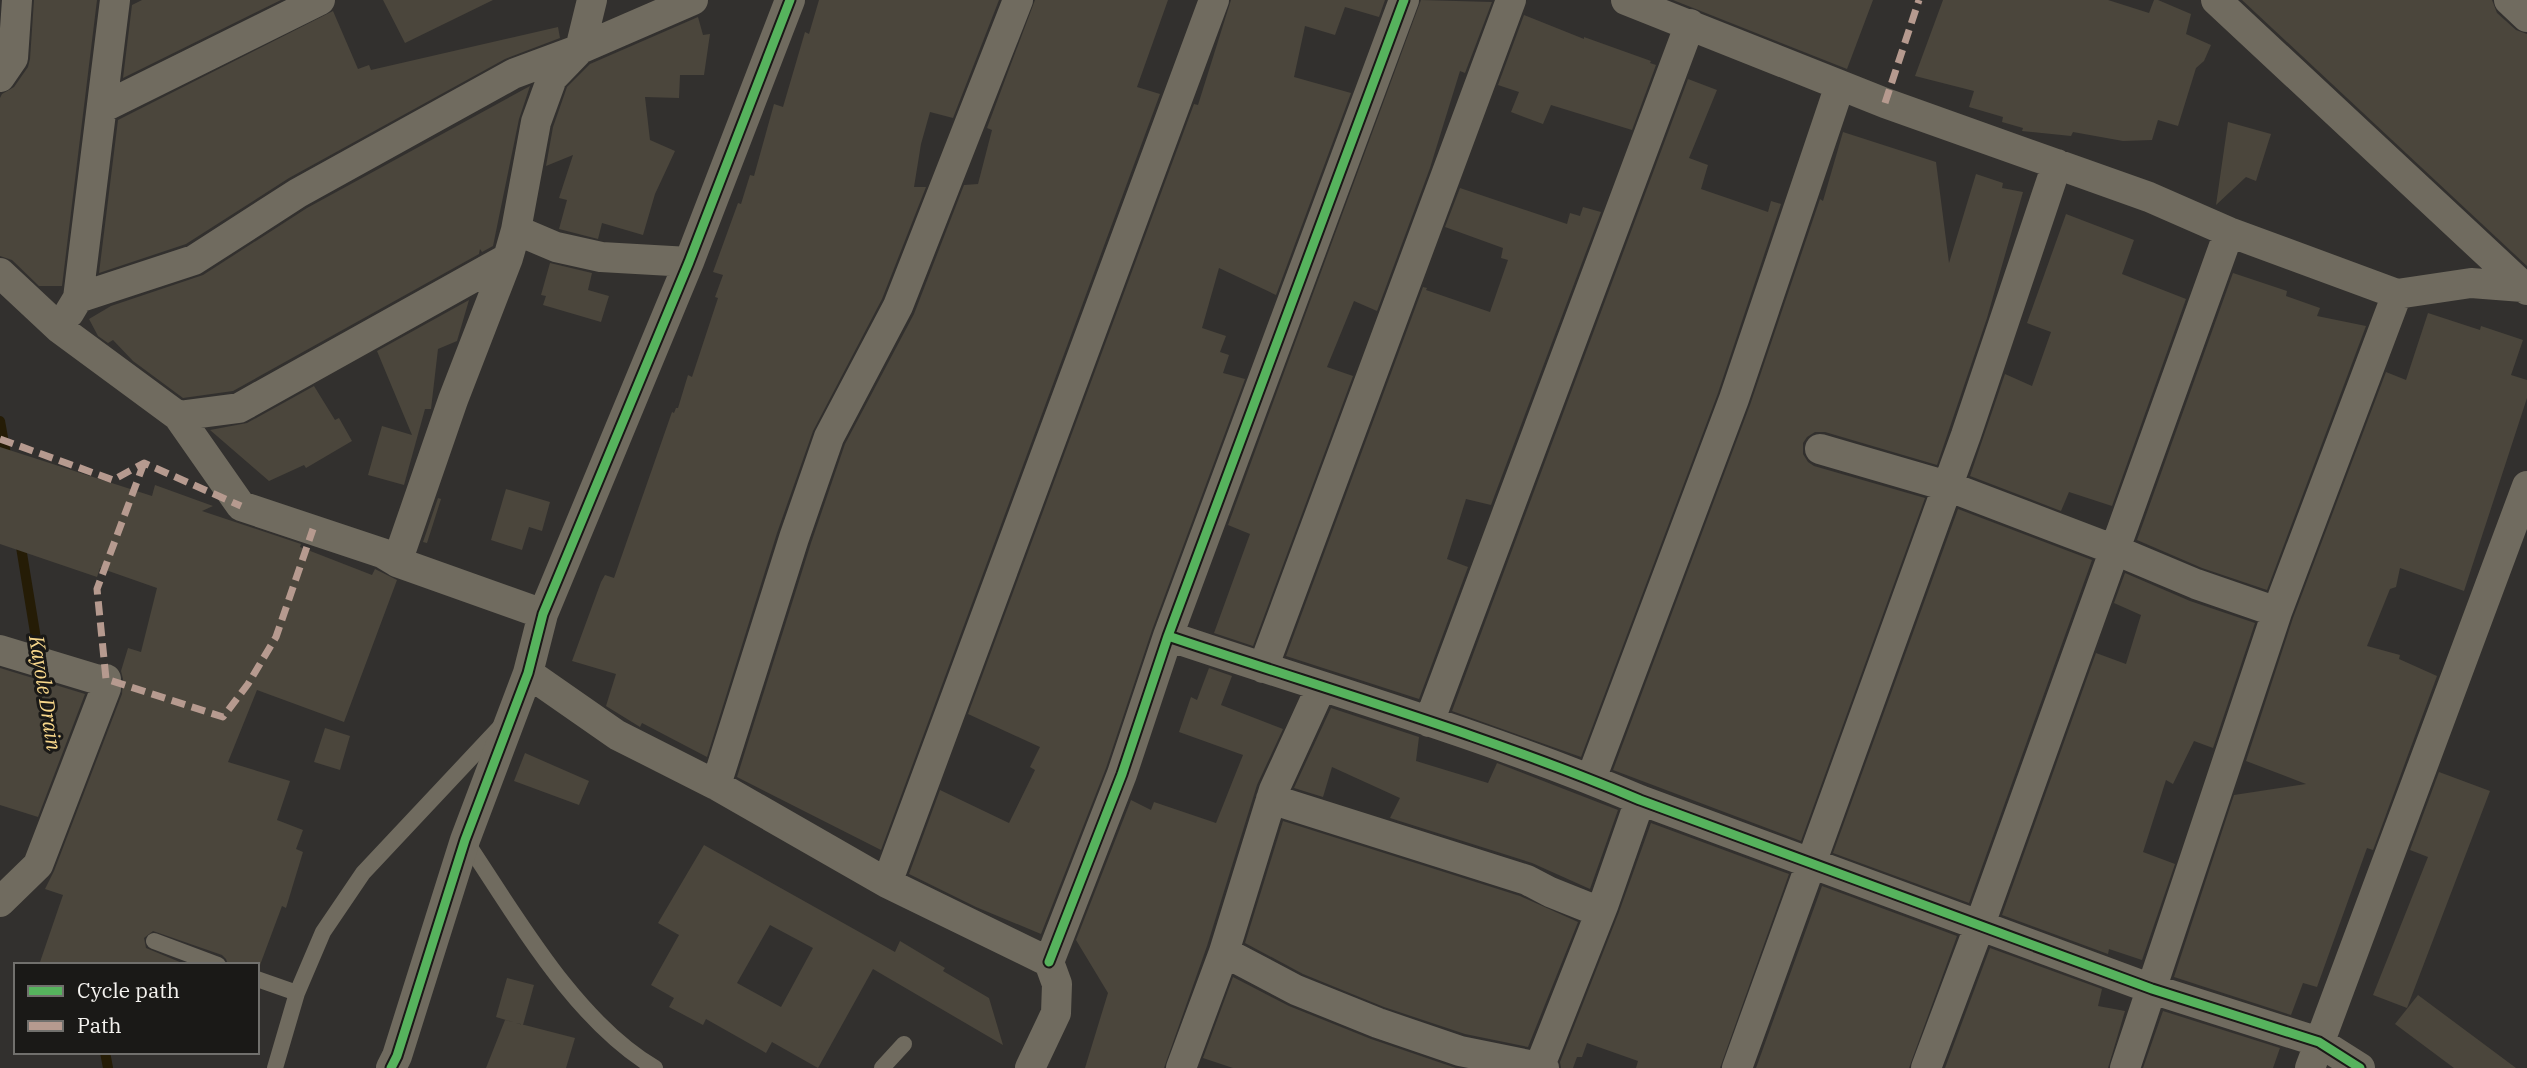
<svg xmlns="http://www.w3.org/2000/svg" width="2527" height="1068" font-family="'IBM Plex Serif',serif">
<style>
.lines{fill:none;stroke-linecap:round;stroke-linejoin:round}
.stream{stroke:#251c06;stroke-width:10}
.building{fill:#4b463c;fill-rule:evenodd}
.service{stroke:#706b5f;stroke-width:16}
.minor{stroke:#706b5f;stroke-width:30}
.quiet{stroke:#b69a8f;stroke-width:7;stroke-dasharray:14 7;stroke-linecap:butt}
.cycleway-casing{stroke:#1a1917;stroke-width:13}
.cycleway{stroke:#56b35d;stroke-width:9}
.labels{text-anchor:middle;stroke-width:6;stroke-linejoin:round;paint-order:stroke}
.water-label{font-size:21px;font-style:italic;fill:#f8d78b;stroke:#1a1917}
</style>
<rect width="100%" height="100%" fill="#32302e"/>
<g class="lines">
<path class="stream" d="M 0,421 L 7,460
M 20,541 L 39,657
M 105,1052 L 108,1068"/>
</g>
<path class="building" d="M 34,0 L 97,0 L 62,286 L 39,286 L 12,260 L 0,256 L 0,98 L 2,94 L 14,87 L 28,67 L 30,59 Z
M 142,0 L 281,0 L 123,78 L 132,5 Z
M 383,0 L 493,0 L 405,43 Z
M 819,0 L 999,0 L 953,118 L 930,112 L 921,144 L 914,187 L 926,187 L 882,299 L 813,431 L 777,533 L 707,757 L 642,723 L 640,727 L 606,706 L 616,674 L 572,661 L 601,582 L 605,575 L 614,578 L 672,412 L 674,413 L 676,408 L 678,408 L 688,375 L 692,377 L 718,298 L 715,297 L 723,275 L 713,272 L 738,203 L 741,204 L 750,175 L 754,176 L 774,104 L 783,107 L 805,32 L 809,34 Z
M 1035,0 L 1168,0 L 1137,87 L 1160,94 L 881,850 L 737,777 L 811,543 L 845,444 L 914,314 L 964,185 L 978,184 L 992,130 L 987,128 Z
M 1231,0 L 1385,0 L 1379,17 L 1345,7 L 1335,35 L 1305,26 L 1294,77 L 1351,93 L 1276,295 L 1219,268 L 1202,328 L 1226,336 L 1220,352 L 1229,355 L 1223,373 L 1245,379 L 1152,630 L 1106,768 L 1041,934 L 976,907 L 909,874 L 940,790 L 1009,823 L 1035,770 L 1030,767 L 1040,747 L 968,714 L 1194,104 L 1198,105 Z
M 1421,0 L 1492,2 L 1465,73 L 1460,71 L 1430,168 L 1377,311 L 1354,301 L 1327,367 L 1353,376 L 1253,646 L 1214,633 L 1250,534 L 1228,525 Z
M 1673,0 L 1873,0 L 1847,69 Z
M 1943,0 L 2108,0 L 2149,13 L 2154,0 L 2158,0 L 2191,14 L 2186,34 L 2211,45 L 2204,61 L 2196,68 L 2178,126 L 2158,120 L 2152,140 L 2123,141 L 2073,132 L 2071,136 L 2022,131 L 2023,128 L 2002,122 L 2003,117 L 1969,107 L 1974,91 L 1915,76 Z
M 2242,0 L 2492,0 L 2497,13 L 2516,30 L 2527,34 L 2527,266 Z
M 333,11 L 358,69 L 369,65 L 371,70 L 558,27 L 560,38 L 505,59 L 289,178 L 186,244 L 99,273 L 118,120 Z
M 1524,15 L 1584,39 L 1584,37 L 1651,61 L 1650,63 L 1656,65 L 1632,130 L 1551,105 L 1543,124 L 1511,112 L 1519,92 L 1498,85 Z
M 698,17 L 703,35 L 710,34 L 704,75 L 680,75 L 679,98 L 645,97 L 650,140 L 675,151 L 655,194 L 643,235 L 602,223 L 598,239 L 559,229 L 567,200 L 559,198 L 573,155 L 546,166 L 553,127 L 567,87 L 590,64 Z
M 1688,79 L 1717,90 L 1689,158 L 1708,165 L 1701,189 L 1768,212 L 1771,201 L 1781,204 L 1718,393 L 1581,757 L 1452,711 Z
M 530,86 L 519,119 L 493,246 L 482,252 L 480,249 L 479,254 L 233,391 L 183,398 L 133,361 L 113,340 L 108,343 L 98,336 L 89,319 L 111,306 L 203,275 L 307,208 Z
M 2228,122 L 2271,134 L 2256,181 L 2246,177 L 2216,205 Z
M 1843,132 L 1936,162 L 1949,263 L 1976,174 L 2003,183 L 2002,188 L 2023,192 L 1987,318 L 1937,465 L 1825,432 L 1815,432 L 1807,437 L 1803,443 L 1803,454 L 1808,462 L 1814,466 L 1925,498 L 1801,841 L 1613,770 L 1750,405 L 1820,199 L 1823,201 Z
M 1460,188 L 1567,224 L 1570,213 L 1580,216 L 1583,207 L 1601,212 L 1491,505 L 1466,499 L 1447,559 L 1468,567 L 1419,699 L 1286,656 L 1423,287 L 1427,288 L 1426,290 L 1490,312 L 1508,260 L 1501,258 L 1503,248 L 1445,227 Z
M 2066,214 L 2134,240 L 2122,274 L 2186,299 L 2112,506 L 2069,492 L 2061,511 L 1970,476 L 2005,374 L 2032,386 L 2051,332 L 2027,323 Z
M 550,263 L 592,273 L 588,290 L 609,296 L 601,322 L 543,305 L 546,296 L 541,295 Z
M 2233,273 L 2287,291 L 2286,296 L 2320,308 L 2317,316 L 2366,326 L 2267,590 L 2202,568 L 2137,540 Z
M 469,300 L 457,341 L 438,349 L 431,409 L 425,409 L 404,485 L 368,475 L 382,426 L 412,435 L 377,351 Z
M 2428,313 L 2480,330 L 2481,326 L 2523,340 L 2511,375 L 2527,380 L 2527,398 L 2464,591 L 2400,568 L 2396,587 L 2390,589 L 2367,646 L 2400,655 L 2399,659 L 2437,676 L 2373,850 L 2367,848 L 2317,987 L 2303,983 L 2291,1015 L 2174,977 L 2234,795 L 2306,784 L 2246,761 L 2293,618 L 2386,372 L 2406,380 Z
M 314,386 L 335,420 L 339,418 L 352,441 L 306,468 L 304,465 L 269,481 L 210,430 L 247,423 Z
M 0,447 L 152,496 L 155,485 L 213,506 L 202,511 L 301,544 L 300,547 L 372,575 L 375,569 L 397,580 L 344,722 L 257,690 L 228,762 L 290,781 L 277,820 L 303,830 L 296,849 L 303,852 L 286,908 L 282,906 L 260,965 L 228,965 L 226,959 L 222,955 L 153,931 L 144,938 L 146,948 L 187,965 L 39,965 L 63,895 L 45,889 L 54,871 L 122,694 L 123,679 L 121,671 L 128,648 L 141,652 L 157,588 L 100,568 L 97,577 L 0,544 Z
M 506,489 L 550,502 L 542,531 L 529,527 L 522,550 L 491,540 Z
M 438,498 L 441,499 L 427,543 L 423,542 Z
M 1958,509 L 2092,560 L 1969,903 L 1833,853 Z
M 2125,573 L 2190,601 L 2255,623 L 2213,748 L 2194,741 L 2173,784 L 2166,780 L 2143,852 L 2175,864 L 2142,960 L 2109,949 L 2108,954 L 2002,915 L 2096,653 L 2126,664 L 2141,615 L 2114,603 Z
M 0,668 L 85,694 L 38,817 L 0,805 Z
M 1209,668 L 1232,676 L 1221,705 L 1283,729 L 1257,785 L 1207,946 L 1164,1068 L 1085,1068 L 1108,993 L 1076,940 L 1131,800 L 1151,810 L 1154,802 L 1216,823 L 1243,755 L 1179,732 L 1191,697 L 1197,700 Z
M 1331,708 L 1419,737 L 1416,761 L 1488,783 L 1497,763 L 1618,810 L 1590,889 L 1532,863 L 1390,818 L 1400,798 L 1332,767 L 1323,797 L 1294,788 Z
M 325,728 L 350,736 L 340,770 L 314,762 Z
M 525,753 L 589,781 L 579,805 L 514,781 Z
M 2439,772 L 2490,791 L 2407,1008 L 2373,995 L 2428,857 L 2410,850 Z
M 1283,821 L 1520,896 L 1578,922 L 1528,1047 L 1465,1034 L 1384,1007 L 1303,974 L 1245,943 Z
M 1651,823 L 1789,874 L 1720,1068 L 1636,1068 L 1638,1061 L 1587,1043 L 1582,1057 L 1577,1057 L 1573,1068 L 1561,1068 L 1560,1062 L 1619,912 Z
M 704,845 L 895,952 L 900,941 L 945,968 L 943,971 L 989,998 L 1003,1045 L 873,969 L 818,1068 L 772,1042 L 766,1053 L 706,1019 L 703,1025 L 669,1007 L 674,998 L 651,985 L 679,935 L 658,923 ZM 770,925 L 813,948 L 781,1007 L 737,983 Z
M 1822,886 L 1957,936 L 1909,1068 L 1756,1068 Z
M 1990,948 L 2102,989 L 2098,1006 L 2125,1011 L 2108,1068 L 1945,1068 Z
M 1233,977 L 1289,1006 L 1371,1039 L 1456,1068 L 1233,1068 L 1203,1058 Z
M 507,978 L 534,985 L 523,1025 L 496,1017 Z
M 2418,995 L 2516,1068 L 2454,1068 L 2395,1024 Z
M 2163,1011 L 2280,1048 L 2273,1068 L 2143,1068 Z
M 505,1020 L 575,1038 L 566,1068 L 486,1068 Z"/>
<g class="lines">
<path class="service" d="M 465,840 C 517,917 574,1020 655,1068
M 154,941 L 218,965
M 257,979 L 297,993
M 275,1068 L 297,993 L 323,932 L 363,873 L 501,726
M 882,1068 L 904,1044"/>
<path class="minor" d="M 1626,0 L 1885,103 L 2149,197 L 2229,232 L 2397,294 L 2471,283 L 2523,287
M 2216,0 L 2527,290
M 2509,0 L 2527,17
M 0,77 L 13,58 L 17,0
M 102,108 L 320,0
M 516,230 L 556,247 L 601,257 L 689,262
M 0,273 L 60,329 L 178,416 L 241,506 L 382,553 L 397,562 L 543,614
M 78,298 L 194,260 L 298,193 L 513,74 L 580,49 L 693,0
M 69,313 L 78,298 L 115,0
M 178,416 L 239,408 L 508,258
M 1820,449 L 1947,486 L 2115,550 L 2196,584 L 2277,612
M 397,562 L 453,400 L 508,258 L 516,230 L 536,122 L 552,78 L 580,49 L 592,0
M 1168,636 C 1325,689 1487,735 1640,800 L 2152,989 L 2319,1042 L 2360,1068
M 0,650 L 99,680 L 106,679 L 106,688 L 38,865 L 0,902
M 1263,668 L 1511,0
M 528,673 L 617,735 L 716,785 L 887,883 L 1049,962 L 1057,984 L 1056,1013 L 1030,1068
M 1429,722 L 1690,24
M 1591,779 L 1734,399 L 1840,85
M 716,785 L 794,538 L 829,437 L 898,306 L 1018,0
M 1271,799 L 1527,880 L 1550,892 L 1600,912
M 887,883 L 1214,0
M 1224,952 L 1296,990 L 1378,1023 L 1460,1051 L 1544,1068
M 1049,962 L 1122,774 L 1168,636 L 1404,0
M 391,1068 L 397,1056 L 465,840 L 528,673 L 543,614 L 689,262 L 790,0
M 1181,1068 L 1224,952 L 1274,790 L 1321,687
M 1539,1068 L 1603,906 L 1640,800
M 1737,1068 L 1966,435 L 2057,164
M 1926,1068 L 1979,927 L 2229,232
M 2125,1068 L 2277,612 L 2397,294
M 2310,1068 L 2527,486"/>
<path class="quiet" d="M 1885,103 L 1919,0
M 0,439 L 113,480 L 144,463 L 241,506
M 144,463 L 97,589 L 106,679 L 223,717 L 248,684 L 276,637 L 313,529"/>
<defs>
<path id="cycleway" d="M 1168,636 C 1325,689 1487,735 1640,800 L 2152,989 L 2319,1042 L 2360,1068
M 1049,962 L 1122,774 L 1168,636 L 1404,0
M 391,1068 L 397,1056 L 465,840 L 528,673 L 543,614 L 689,262 L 790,0"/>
</defs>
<use href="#cycleway" class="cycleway-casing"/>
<use href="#cycleway" class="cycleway"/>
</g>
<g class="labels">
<g class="water-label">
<text transform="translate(45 693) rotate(81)" y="7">Kayole Drain</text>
</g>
</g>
<rect x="14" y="963" width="245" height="91" fill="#1a1917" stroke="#71706d" stroke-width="2"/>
<rect x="28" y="986" width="35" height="10" fill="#56b35d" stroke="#71706d" stroke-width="2"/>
<text x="77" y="998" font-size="21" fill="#f4f2ef">Cycle path</text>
<rect x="28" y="1021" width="35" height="10" fill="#b69a8f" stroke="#71706d" stroke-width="2"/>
<text x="77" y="1033" font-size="21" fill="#f4f2ef">Path</text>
</svg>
